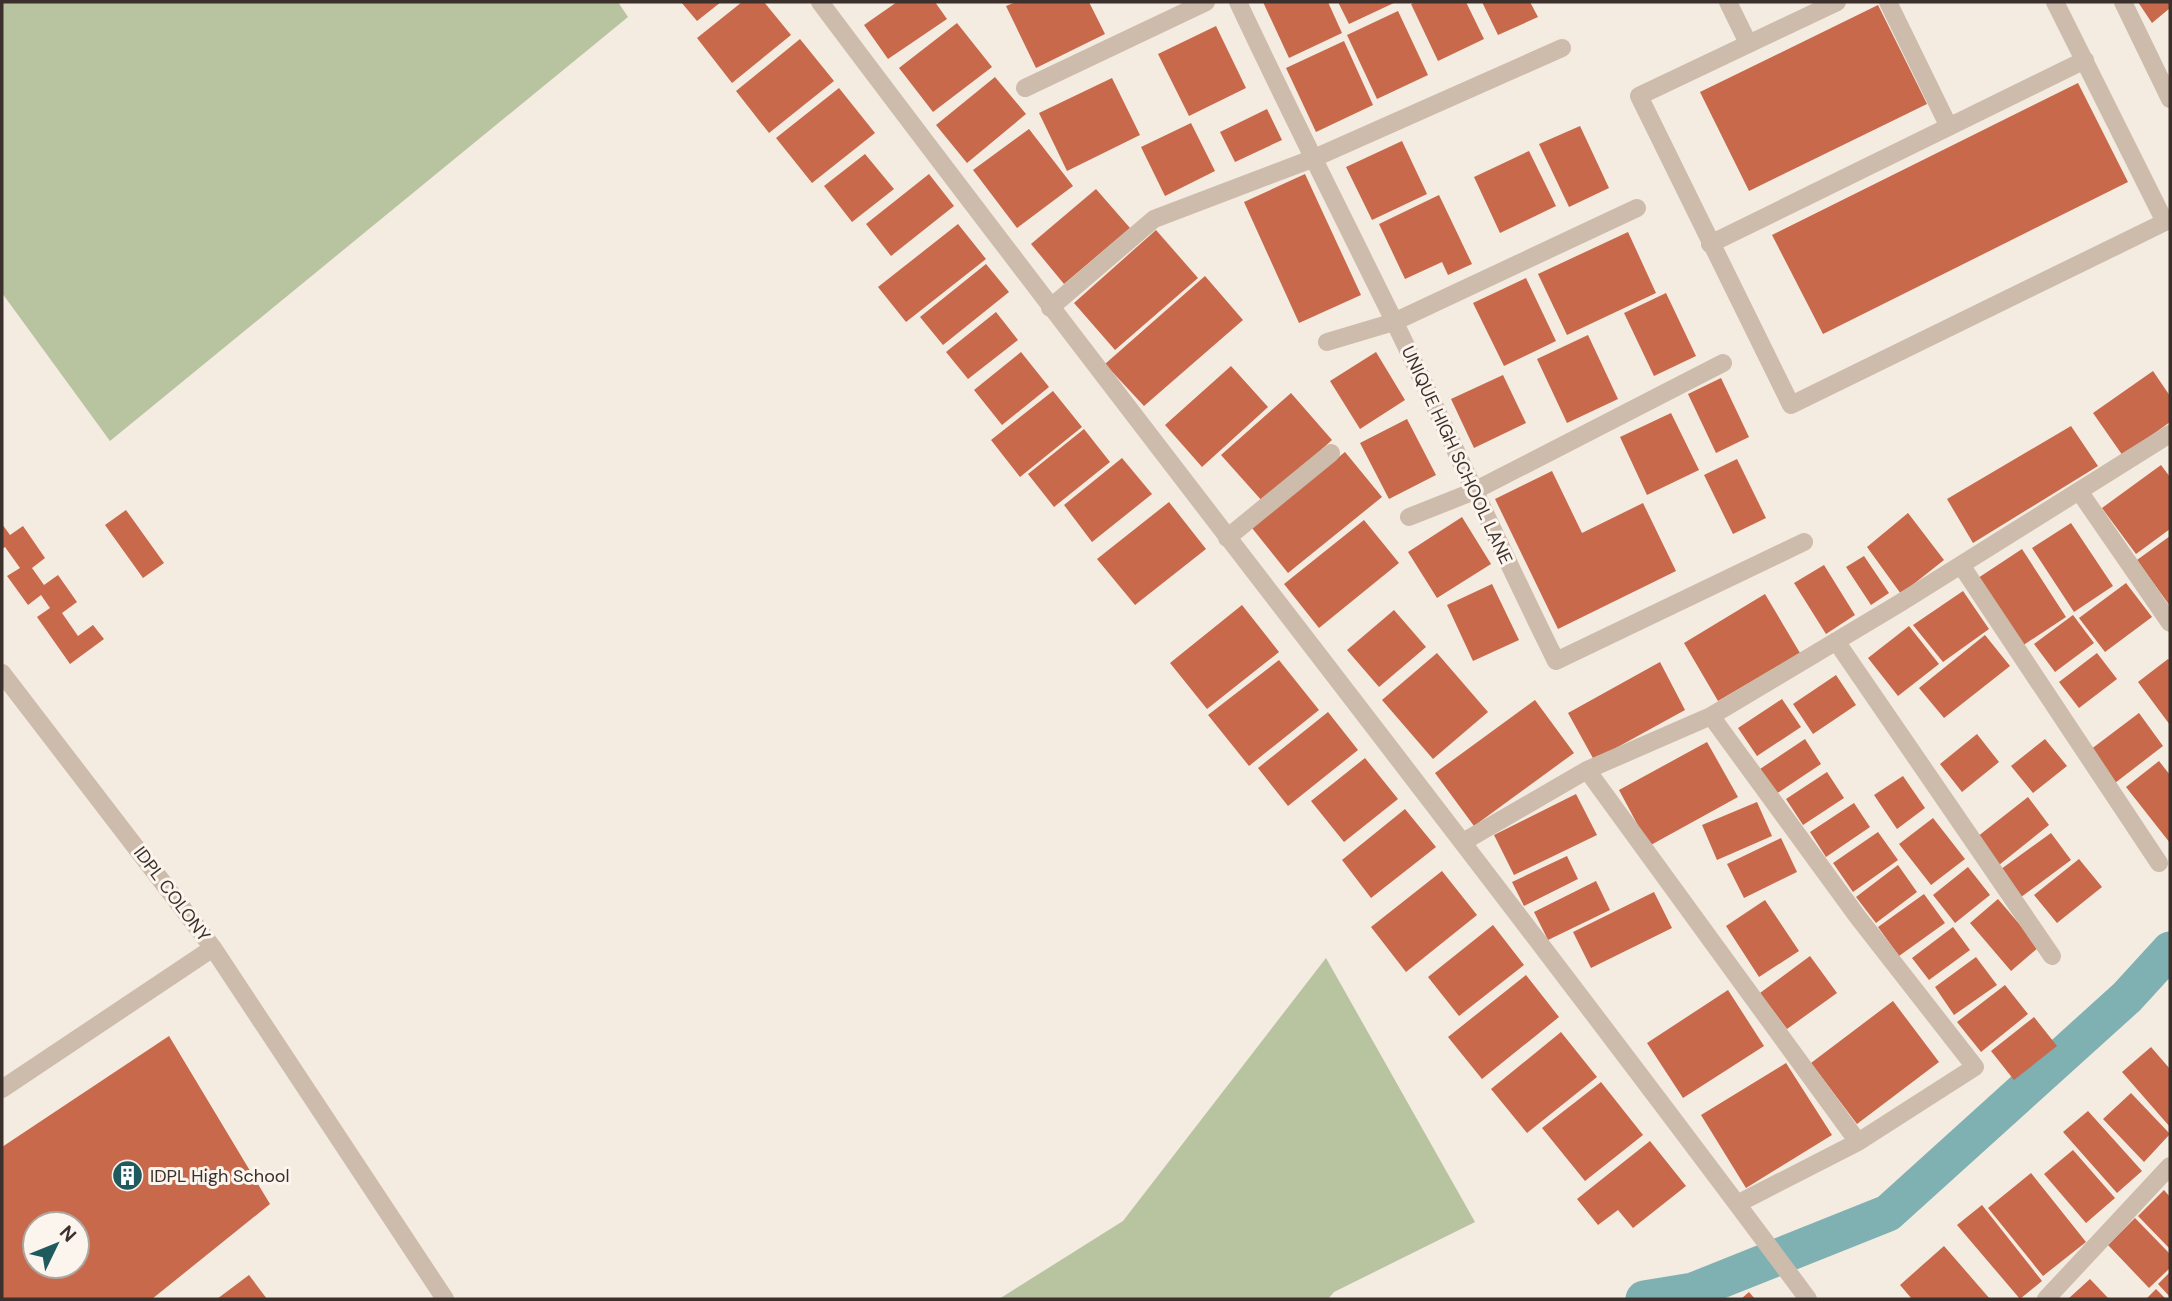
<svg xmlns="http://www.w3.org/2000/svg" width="2172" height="1301" font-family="'DM Sans',sans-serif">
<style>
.green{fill:#b8c4a0}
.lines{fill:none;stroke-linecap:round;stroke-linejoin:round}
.canal{stroke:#7fb0b2;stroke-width:37}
.building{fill:#c8694b;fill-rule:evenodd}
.service{stroke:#cdbbac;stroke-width:18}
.minor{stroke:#cdbbac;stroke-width:18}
.labels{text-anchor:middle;stroke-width:6;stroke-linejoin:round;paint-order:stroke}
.street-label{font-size:18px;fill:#3b302b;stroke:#fbf5ee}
.poi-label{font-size:18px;fill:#3b302b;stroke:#fbf5ee;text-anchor:start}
</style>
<rect width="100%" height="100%" fill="#f4ebe1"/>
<path class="green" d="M 2,2 L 618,2 L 628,17 L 110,441 L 2,293 Z
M 1326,958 L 1475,1222 L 1334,1292 L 1328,1299 L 999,1299 L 1123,1221 Z"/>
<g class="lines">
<path class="canal" d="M 1644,1299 L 1693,1291 L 1888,1213 L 2127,997 L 2170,950"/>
</g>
<path class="building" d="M 681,2 L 721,2 L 697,21 Z
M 742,2 L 764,2 L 791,35 L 732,83 L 697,38 Z
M 897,2 L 935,2 L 947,19 L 888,59 L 864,25 Z
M 1016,2 L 1089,2 L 1105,34 L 1036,68 L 1006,6 Z
M 1263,2 L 1328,2 L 1342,33 L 1289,58 Z
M 1338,2 L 1396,2 L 1349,24 Z
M 1416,2 L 1466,2 L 1484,39 L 1438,61 L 1411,4 Z
M 1482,2 L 1530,2 L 1538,17 L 1498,35 Z
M 2138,2 L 2170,2 L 2170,8 L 2152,23 Z
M 1878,5 L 1927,104 L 1749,191 L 1700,92 Z
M 1398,11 L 1428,75 L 1377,99 L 1347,35 Z
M 957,23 L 992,67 L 933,112 L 899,68 Z
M 1216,26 L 1246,88 L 1189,116 L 1158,54 Z
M 800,39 L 834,81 L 769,133 L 736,91 Z
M 1344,41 L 1373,105 L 1316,132 L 1286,68 Z
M 995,77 L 1026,114 L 967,163 L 936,125 Z
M 1112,78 L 1140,135 L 1067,171 L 1039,113 Z
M 2078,83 L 2128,182 L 1823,334 L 1772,235 Z
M 839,88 L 875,133 L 812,183 L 776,138 Z
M 1267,109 L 1282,140 L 1235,162 L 1220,132 Z
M 1191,123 L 1215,171 L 1165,196 L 1141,147 Z
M 1580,126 L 1609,188 L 1569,207 L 1539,144 Z
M 1029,129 L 1073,186 L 1017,228 L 973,170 Z
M 1402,141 L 1427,194 L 1372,220 L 1346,167 Z
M 1529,151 L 1556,206 L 1500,233 L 1474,177 Z
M 865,154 L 894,189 L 852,222 L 824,186 Z
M 929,174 L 954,206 L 891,256 L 866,224 Z
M 1305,174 L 1361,295 L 1299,323 L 1244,202 Z
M 1096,189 L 1130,228 L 1064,284 L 1031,244 Z
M 1439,195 L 1472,264 L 1448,275 L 1442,262 L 1405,279 L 1379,224 Z
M 958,224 L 986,259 L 906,322 L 878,287 Z
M 1156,230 L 1198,278 L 1115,350 L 1074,303 Z
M 1628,232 L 1656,293 L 1567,335 L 1538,274 Z
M 986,264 L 1009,292 L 943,345 L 920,317 Z
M 1205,276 L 1243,320 L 1144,406 L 1105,364 Z
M 1526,278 L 1556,341 L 1504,366 L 1473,303 Z
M 1666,293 L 1696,356 L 1654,376 L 1624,313 Z
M 996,312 L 1018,340 L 968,379 L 946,352 Z
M 1588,335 L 1618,399 L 1567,423 L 1537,359 Z
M 1021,352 L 1049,387 L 1002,425 L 974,390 Z
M 1376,352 L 1405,400 L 1360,429 L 1330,381 Z
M 1231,366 L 1268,407 L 1202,467 L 1165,425 Z
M 2153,371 L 2170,396 L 2170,422 L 2123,456 L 2093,413 Z
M 1503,375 L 1526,423 L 1474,448 L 1451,399 Z
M 1721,378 L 1749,437 L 1716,453 L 1688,394 Z
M 1053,391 L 1082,427 L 1020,477 L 991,440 Z
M 1291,393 L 1332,440 L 1263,502 L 1221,455 Z
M 1671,413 L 1699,470 L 1647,495 L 1620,437 Z
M 1407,419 L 1436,475 L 1389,499 L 1360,443 Z
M 2071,426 L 2098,466 L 1973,543 L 1947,499 Z
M 1084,429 L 1110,462 L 1054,507 L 1028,474 Z
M 1345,452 L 1382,497 L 1288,573 L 1252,528 Z
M 1122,458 L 1152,494 L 1092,542 L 1064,505 Z
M 1737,459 L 1766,518 L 1733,534 L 1704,475 Z
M 2161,465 L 2170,477 L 2170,529 L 2136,554 L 2102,508 Z
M 1552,471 L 1582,533 L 1643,503 L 1676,571 L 1558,629 L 1495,499 Z
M 1169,502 L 1206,549 L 1135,605 L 1097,559 Z
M 126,510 L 164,563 L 143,578 L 105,525 Z
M 1908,513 L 1944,560 L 1901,594 L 1867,547 Z
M 1462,517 L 1491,564 L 1437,598 L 1408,552 Z
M 1364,520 L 1399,563 L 1319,628 L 1284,584 Z
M 2071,523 L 2113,586 L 2074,612 L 2032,548 Z
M 2,524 L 10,535 L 23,526 L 45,558 L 32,568 L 44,585 L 58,575 L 77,602 L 62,613 L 78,636 L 93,625 L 104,639 L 70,664 L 37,617 L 50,608 L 41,595 L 28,605 L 7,576 L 20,568 L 5,547 L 2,549 Z
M 2170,536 L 2170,606 L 2137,560 Z
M 2022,549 L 2066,617 L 2022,646 L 1978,578 Z
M 1864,556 L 1889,593 L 1871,605 L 1846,567 Z
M 1824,565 L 1855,615 L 1826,634 L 1794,583 Z
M 2126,583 L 2152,617 L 2105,652 L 2079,618 Z
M 1492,584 L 1519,640 L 1473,661 L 1447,605 Z
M 1963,591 L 1989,629 L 1943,662 L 1913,625 Z
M 1765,594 L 1800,653 L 1718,701 L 1684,643 Z
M 1242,605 L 1279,652 L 1207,709 L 1170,663 Z
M 1394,610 L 1426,647 L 1379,687 L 1347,650 Z
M 2073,615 L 2094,643 L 2055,672 L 2034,644 Z
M 1909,626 L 1939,664 L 1898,696 L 1868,658 Z
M 1985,635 L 2010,666 L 1944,718 L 1919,688 Z
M 1437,653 L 1488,712 L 1433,759 L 1382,700 Z
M 2097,653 L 2117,679 L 2079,708 L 2059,682 Z
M 2168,659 L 2170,661 L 2170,725 L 2138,682 Z
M 1279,660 L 1319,710 L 1249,766 L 1208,715 Z
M 1660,662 L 1685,710 L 1594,760 L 1568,713 Z
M 1836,675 L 1856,705 L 1813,734 L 1793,704 Z
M 1782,699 L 1801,727 L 1757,756 L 1738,728 Z
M 1535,700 L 1574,753 L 1474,826 L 1435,773 Z
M 1328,712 L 1358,750 L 1288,806 L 1258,768 Z
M 2139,713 L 2163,746 L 2115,783 L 2090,750 Z
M 1977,734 L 1999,762 L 1962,792 L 1940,764 Z
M 1805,739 L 1821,764 L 1776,794 L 1760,769 Z
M 2045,739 L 2067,766 L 2033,793 L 2011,766 Z
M 1707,742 L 1738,797 L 1649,846 L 1619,790 Z
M 1365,758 L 1398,799 L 1344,842 L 1311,801 Z
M 2159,761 L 2170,775 L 2170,843 L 2126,787 Z
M 1827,772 L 1844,798 L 1803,825 L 1786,799 Z
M 1903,776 L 1925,808 L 1897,829 L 1874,795 Z
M 1576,794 L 1597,835 L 1514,875 L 1494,835 Z
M 2028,797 L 2049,825 L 1999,865 L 1977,837 Z
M 1757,802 L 1772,836 L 1717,860 L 1702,825 Z
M 1854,803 L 1870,827 L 1826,857 L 1810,832 Z
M 1405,809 L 1436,847 L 1371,898 L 1342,860 Z
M 1933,818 L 1965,859 L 1931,885 L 1899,844 Z
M 1878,832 L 1898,860 L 1853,892 L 1833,863 Z
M 2051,833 L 2071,860 L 2017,900 L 1997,872 Z
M 1781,838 L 1797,872 L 1744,898 L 1727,864 Z
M 1567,856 L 1578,879 L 1524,906 L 1512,882 Z
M 2079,859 L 2102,887 L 2057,923 L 2034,895 Z
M 1898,865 L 1917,892 L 1876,923 L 1856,897 Z
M 1968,867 L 1990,895 L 1955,923 L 1933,895 Z
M 1442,871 L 1477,915 L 1406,972 L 1371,927 Z
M 1596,881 L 1610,910 L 1548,940 L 1534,912 Z
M 1654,892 L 1672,928 L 1591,968 L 1573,932 Z
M 1924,894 L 1945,923 L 1899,956 L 1878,927 Z
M 1998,899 L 2039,947 L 2011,971 L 1970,923 Z
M 1765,900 L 1799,951 L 1759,977 L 1726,926 Z
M 1493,925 L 1524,965 L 1459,1016 L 1428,977 Z
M 1953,927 L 1970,950 L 1929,980 L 1912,958 Z
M 1810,956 L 1837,993 L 1787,1029 L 1760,993 Z
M 1976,957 L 1997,985 L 1954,1015 L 1935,987 Z
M 1526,975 L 1559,1017 L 1482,1079 L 1448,1037 Z
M 2005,985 L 2028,1014 L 1981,1052 L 1957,1022 Z
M 1728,990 L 1764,1046 L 1683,1098 L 1647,1043 Z
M 1893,1001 L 1939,1062 L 1857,1124 L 1811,1063 Z
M 2034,1017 L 2057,1046 L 2014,1080 L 1991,1051 Z
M 1561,1032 L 1597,1077 L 1527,1133 L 1491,1089 Z
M 169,1036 L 270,1204 L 152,1299 L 2,1299 L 2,1147 ZM 35,1224 L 77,1224 L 77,1266 L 35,1266 Z
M 2151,1047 L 2170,1069 L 2170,1127 L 2122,1072 Z
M 1786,1063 L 1832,1135 L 1746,1188 L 1701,1115 Z
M 1601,1082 L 1643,1135 L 1585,1181 L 1542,1128 Z
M 2131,1093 L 2170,1134 L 2144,1162 L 2103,1119 Z
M 2088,1111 L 2142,1171 L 2117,1193 L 2063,1132 Z
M 1650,1141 L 1686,1186 L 1633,1228 L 1618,1210 L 1598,1225 L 1577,1199 Z
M 2073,1150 L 2115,1198 L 2086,1223 L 2044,1174 Z
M 2031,1173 L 2086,1242 L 2043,1276 L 1988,1208 Z
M 2164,1190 L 2170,1197 L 2170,1249 L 2138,1216 Z
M 1982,1205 L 2042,1281 L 2020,1299 L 1957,1225 Z
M 2135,1218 L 2170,1254 L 2170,1268 L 2149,1288 L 2108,1245 Z
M 1944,1246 L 1990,1299 L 1912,1299 L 1900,1285 Z
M 2170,1272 L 2170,1297 L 2158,1284 Z
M 249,1275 L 267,1299 L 217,1299 Z
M 2090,1279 L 2109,1299 L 2068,1299 Z
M 2156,1289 L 2166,1299 L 2146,1299 Z
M 1749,1292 L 1755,1299 L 1741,1299 Z"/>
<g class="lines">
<path class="service" d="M 2,673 L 213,948 L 2,1089
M 213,948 L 445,1299"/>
<path class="minor" d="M 820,2 C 1146,437 1484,863 1808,1299
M 1238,2 C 1288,109 1342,215 1394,321 C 1449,434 1500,548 1556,661 L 1804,542
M 1728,2 L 1748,43
M 1837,2 L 1639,96 L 1791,405 L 2165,222 L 2055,2
M 1888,2 L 1949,127
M 2123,2 L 2170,99
M 1025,88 L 1206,2
M 1710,244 L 2085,60
M 1050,308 L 1154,219 L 1312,159 L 1562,48
M 1327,342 L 1394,322 L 1637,208
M 2079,491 L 2170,623
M 1409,517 L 1472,492 L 1723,363
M 1227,538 L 1331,453
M 1961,565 L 2159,863
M 1836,641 L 2052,956
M 1711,716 L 1857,916 L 1975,1067 L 1858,1142 L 1737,1204
M 1587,770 L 1858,1142
M 1463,842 L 1587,770 L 1711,716 L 1900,603 L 2170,434
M 2046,1299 L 2170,1166"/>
</g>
<defs>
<symbol id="building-disc" viewBox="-11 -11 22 22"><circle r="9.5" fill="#1f5a5e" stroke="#fbf5ee"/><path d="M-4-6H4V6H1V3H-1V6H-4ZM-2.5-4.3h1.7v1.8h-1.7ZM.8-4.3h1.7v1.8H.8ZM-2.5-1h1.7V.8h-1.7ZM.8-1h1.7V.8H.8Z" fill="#fff"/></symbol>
</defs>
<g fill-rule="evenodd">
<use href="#building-disc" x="110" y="1158" width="35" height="35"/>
</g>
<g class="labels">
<g class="street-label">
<text transform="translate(1457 455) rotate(65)" y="6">UNIQUE HIGH SCHOOL LANE</text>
<text transform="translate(172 894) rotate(53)" y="6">IDPL COLONY</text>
</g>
<g class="poi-label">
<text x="150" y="1182">IDPL High School</text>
</g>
</g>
<rect width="2172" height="1301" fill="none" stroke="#3b302b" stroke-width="7"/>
<g transform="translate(56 1245) rotate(47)"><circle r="33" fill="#fbf5ee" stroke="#aea6a0" stroke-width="2"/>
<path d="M0-5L12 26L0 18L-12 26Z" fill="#1f5a5e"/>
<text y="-10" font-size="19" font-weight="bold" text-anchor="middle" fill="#3b302b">N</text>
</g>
</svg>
